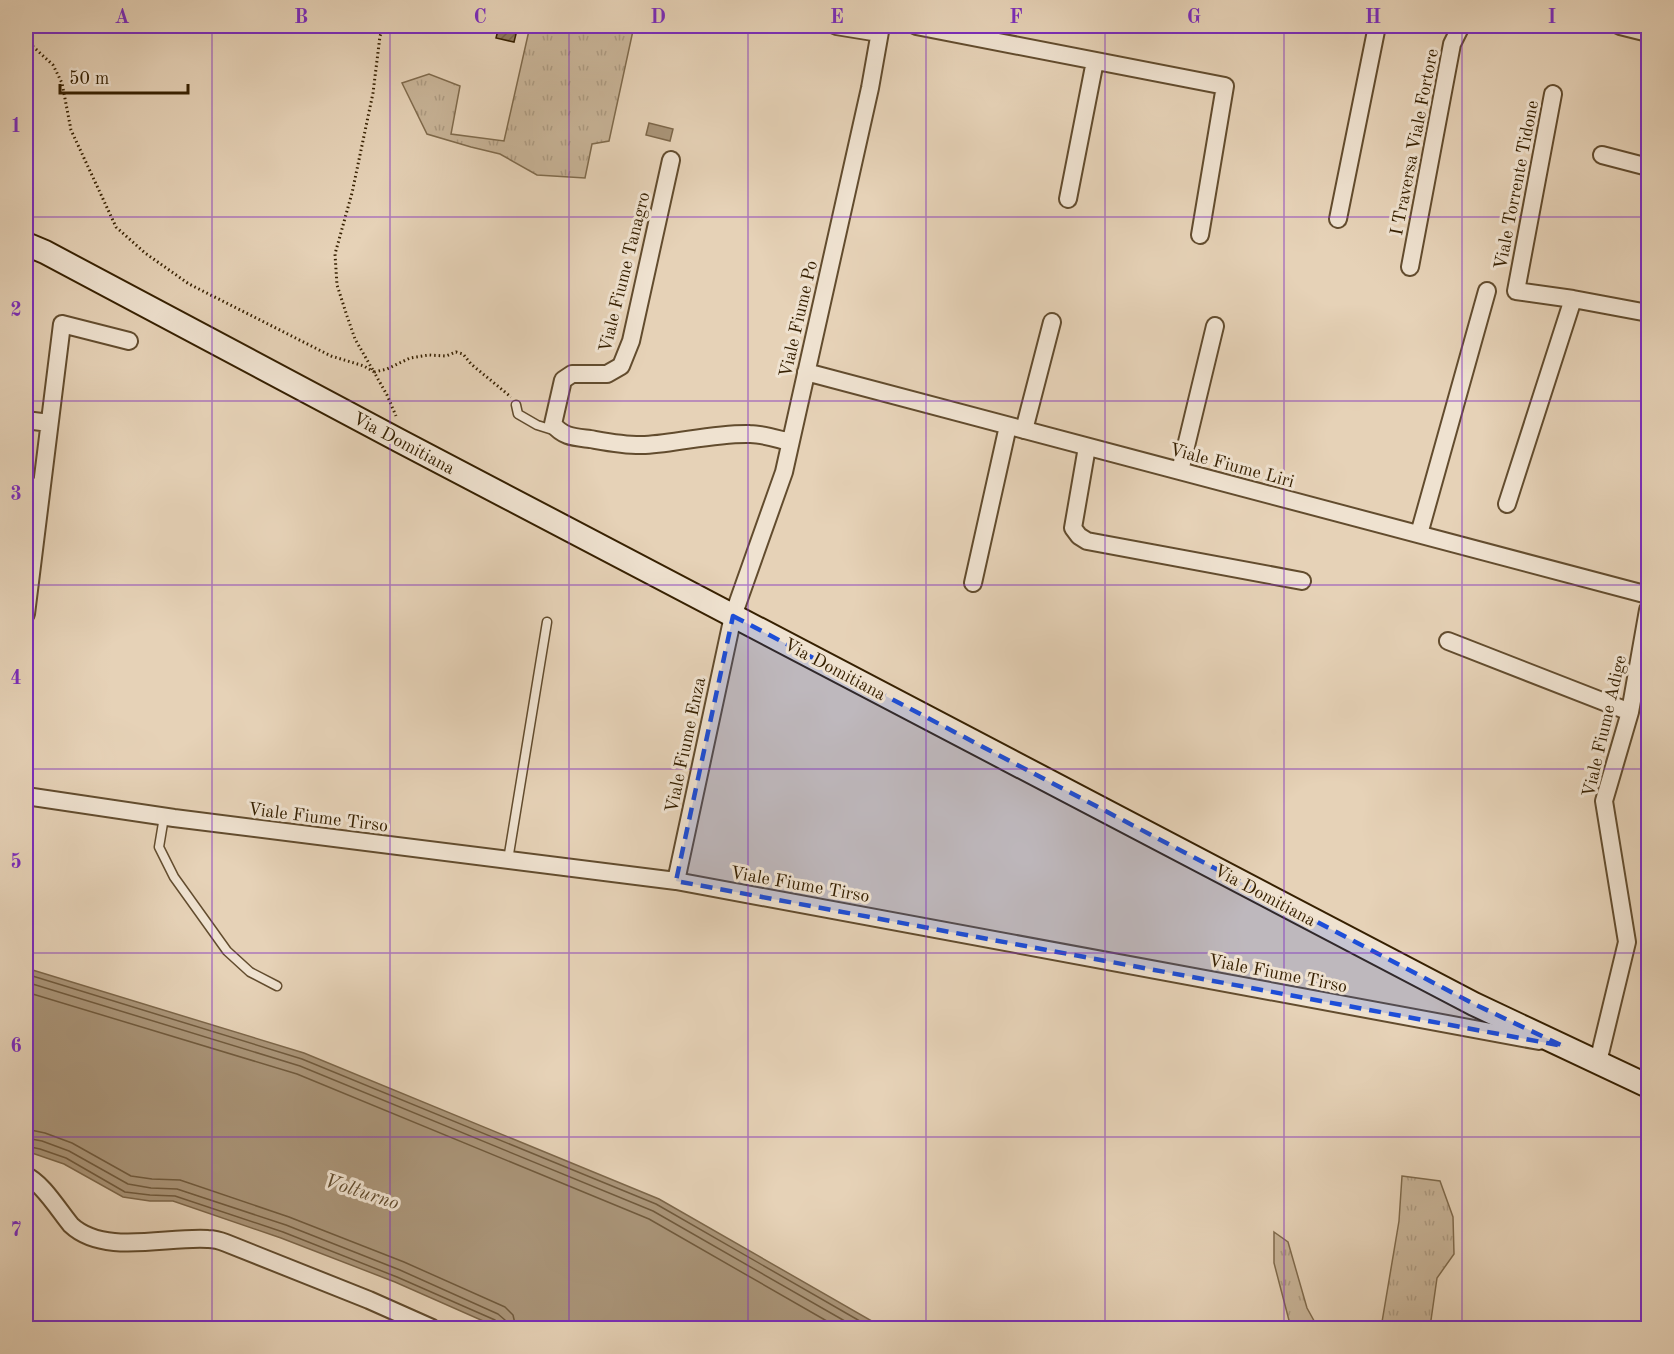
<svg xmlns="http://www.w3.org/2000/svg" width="1674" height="1354" font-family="'Old Standard TT',serif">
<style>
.grass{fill:url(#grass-tufts);stroke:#7f6a4c;stroke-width:1.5}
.water{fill:#aa9579;stroke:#7c6649;stroke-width:1.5}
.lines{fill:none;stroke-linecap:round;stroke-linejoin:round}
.shore{stroke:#705a3d;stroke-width:1.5}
.building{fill:url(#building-hatch);stroke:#362001;stroke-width:1.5}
.lane-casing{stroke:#624c2e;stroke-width:11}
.street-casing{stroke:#624c2e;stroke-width:20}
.secondary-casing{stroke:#362001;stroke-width:26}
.path{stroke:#362001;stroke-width:3;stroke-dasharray:1.5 3;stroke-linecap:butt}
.lane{stroke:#efe2d0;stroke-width:8}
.street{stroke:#efe2d0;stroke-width:16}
.secondary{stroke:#efe2d0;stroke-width:22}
.marked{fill:#1d4ed8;fill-opacity:0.2;stroke:#1d4ed8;stroke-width:4.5;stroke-dasharray:12 8;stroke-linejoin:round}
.grid{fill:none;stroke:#7b2cbf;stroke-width:1.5;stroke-opacity:0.55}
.labels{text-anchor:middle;stroke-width:6;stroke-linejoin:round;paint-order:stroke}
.street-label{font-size:18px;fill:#362001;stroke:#efe2d0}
.water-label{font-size:20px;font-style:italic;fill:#5f492b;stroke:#efe2d0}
.neatline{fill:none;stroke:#7b2cbf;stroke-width:2}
.grid-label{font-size:20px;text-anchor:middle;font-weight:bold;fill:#7b2cbf}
</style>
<defs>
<pattern id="grass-tufts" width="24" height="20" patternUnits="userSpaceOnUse" patternTransform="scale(1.5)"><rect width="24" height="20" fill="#c8b498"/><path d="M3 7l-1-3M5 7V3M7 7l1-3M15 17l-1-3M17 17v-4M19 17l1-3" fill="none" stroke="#ac9a81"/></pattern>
<pattern id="building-hatch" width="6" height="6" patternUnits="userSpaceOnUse" patternTransform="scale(1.5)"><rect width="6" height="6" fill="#927d60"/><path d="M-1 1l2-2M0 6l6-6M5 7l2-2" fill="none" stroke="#78664d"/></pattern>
</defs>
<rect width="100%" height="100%" fill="#e6d2b7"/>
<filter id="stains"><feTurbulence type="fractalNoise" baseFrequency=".00333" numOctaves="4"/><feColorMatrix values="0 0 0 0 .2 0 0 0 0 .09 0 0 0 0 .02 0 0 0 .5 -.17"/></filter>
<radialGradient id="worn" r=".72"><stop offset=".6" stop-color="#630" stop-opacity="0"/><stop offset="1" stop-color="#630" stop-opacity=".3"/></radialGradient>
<path class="grass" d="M 530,26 L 634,26 L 609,141 L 592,144 L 585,178 L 537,175 L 500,154 L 471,147 L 427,134 L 402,83 L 429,74 L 460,86 L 451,134 L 504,141 Z
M 1402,1176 L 1440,1181 L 1453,1217 L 1454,1254 L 1437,1278 L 1431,1320 L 1444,1328 L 1381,1328 L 1399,1221 Z
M 1274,1232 L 1288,1242 L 1307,1308 L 1318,1328 L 1291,1328 L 1274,1263 Z"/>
<path class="water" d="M 649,123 L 673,129 L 670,141 L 646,135 Z
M 26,968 L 304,1053 L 659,1199 L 884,1328 L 499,1328 L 395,1282 L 281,1238 L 173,1201 L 150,1201 L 123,1197 L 64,1164 L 26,1151 Z"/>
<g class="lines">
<path class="shore" d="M 26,974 L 302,1059 L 656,1204 L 872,1328
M 26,982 L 300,1066 L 653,1211 L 857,1328
M 26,992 L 297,1074 L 649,1219 L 839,1328
M 26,1129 L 45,1133 L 72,1143 L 131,1176 L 152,1179 L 180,1180 L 289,1217 L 404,1262 L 505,1307 L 513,1315 L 516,1328
M 26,1138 L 42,1141 L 69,1151 L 128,1184 L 151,1188 L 177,1189 L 286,1225 L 400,1270 L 498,1314 L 505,1320 L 507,1328
M 26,1146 L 40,1149 L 66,1158 L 125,1192 L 150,1195 L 175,1196 L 283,1232 L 397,1277 L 495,1320 L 498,1323 L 499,1328"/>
</g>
<path class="building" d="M 499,26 L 518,26 L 514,42 L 496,38 Z"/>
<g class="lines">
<defs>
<path id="lane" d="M 516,405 L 518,414 L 537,425 L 556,431
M 164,817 L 159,847 L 174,877 L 227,951 L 250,972 L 277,986
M 508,860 L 547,622
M 1646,1307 L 1648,1313"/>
<path id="street" d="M 836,26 L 879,33
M 916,26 L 1225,86 L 1200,235
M 1620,26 L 1648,33
M 1553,94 L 1516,291 L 1573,299 L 1648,313
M 1602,155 L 1648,167
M 671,160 L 631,341 L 621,366 L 607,374 L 572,374 L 563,380 L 553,424 C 563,437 574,437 590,439 C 607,442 627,446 645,445 C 680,443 714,433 750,434 C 763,434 777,439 790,442
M 1068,199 L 1095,61
M 1338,219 L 1377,26
M 1410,267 L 1452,44 L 1461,26
M 806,372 L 1648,595
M 26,420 L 49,423
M 1024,430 L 1052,322
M 1087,447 L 1073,528 L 1079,536 L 1087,541 L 1302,581
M 1180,471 L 1215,326
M 26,485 L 41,488
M 1507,504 L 1573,299
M 1419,534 L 1487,291
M 973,583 L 1008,426
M 26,614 L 62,324 L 129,341
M 1448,641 L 1630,712
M 26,796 L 174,818 L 676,881 L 1539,1041
M 676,881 L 733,616 L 784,472 L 870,88 L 881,26
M 1598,1062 L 1627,942 L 1604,801 L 1630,712 L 1648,610
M 26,1176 C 41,1181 60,1212 71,1225 C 104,1256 167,1236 208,1239 C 214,1239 221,1241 226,1243 L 369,1300 L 432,1328"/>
<path id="secondary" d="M 26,244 L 45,252 L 400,441 L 1474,1004 L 1648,1086"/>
</defs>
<use href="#lane" class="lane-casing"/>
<use href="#street" class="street-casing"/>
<use href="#secondary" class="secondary-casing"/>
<path class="path" d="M 384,26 L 380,36 L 373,93 L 352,193 L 335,254 L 337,285 L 347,316 L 355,339 L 374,372 L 387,369 L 410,358 L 429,355 L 446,356 L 456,352 L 463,354 L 471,364 L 511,397
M 26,40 L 53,65 L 62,83 L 71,130 L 116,227 L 145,253 L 189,284 L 331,356 L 364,366 L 374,372 L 387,395 L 396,416"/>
<use href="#lane" class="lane"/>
<use href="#street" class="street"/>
<use href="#secondary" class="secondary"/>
</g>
<path class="marked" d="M 733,616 L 1474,1004 L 1563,1046 L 676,881 Z"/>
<path class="grid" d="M 212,26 L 212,1328M 390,26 L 390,1328M 569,26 L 569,1328M 748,26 L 748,1328M 926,26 L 926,1328M 1105,26 L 1105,1328M 1284,26 L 1284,1328M 1462,26 L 1462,1328M 26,217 L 1648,217M 26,401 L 1648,401M 26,585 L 1648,585M 26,769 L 1648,769M 26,953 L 1648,953M 26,1137 L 1648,1137"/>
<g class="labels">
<g class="street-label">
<text transform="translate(1414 142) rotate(-79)" y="6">I Traversa Viale Fortore</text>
<text transform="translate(1516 185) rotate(-79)" y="6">Viale Torrente Tidone</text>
<text transform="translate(624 272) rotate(-76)" y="6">Viale Fiume Tanagro</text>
<text transform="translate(798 319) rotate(-77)" y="6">Viale Fiume Po</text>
<text transform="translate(404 443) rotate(28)" y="6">Via Domitiana</text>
<text transform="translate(1232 465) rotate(15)" y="6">Viale Fiume Liri</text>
<text transform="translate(835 669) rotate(28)" y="6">Via Domitiana</text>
<text transform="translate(1604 726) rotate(-77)" y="6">Viale Fiume Adige</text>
<text transform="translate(685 745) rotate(-78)" y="6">Viale Fiume Enza</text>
<text transform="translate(318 817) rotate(7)" y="6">Viale Fiume Tirso</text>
<text transform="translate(800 884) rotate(10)" y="6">Viale Fiume Tirso</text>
<text transform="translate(1265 895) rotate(28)" y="6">Via Domitiana</text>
<text transform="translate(1278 973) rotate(11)" y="6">Viale Fiume Tirso</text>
</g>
<g class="water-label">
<text transform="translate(362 1191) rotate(18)" y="7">Volturno</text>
</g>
</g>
<rect width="1674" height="1354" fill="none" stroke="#e6d2b7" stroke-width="66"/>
<path d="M60 84v9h128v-9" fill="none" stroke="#362001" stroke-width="3"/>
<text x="69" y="84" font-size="18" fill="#362001" stroke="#efe2d0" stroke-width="4.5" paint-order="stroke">50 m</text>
<rect x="33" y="33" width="1608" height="1288" class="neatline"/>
<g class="grid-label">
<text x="122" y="23">A</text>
<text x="301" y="23">B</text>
<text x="480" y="23">C</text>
<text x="658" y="23">D</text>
<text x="837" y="23">E</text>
<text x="1016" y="23">F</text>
<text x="1194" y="23">G</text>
<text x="1373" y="23">H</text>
<text x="1552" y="23">I</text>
<text x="16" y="132">1</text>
<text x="16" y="316">2</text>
<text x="16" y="500">3</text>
<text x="16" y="684">4</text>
<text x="16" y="868">5</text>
<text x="16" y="1052">6</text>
<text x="16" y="1236">7</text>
</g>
<rect width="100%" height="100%" filter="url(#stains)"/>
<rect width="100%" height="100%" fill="url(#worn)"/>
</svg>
